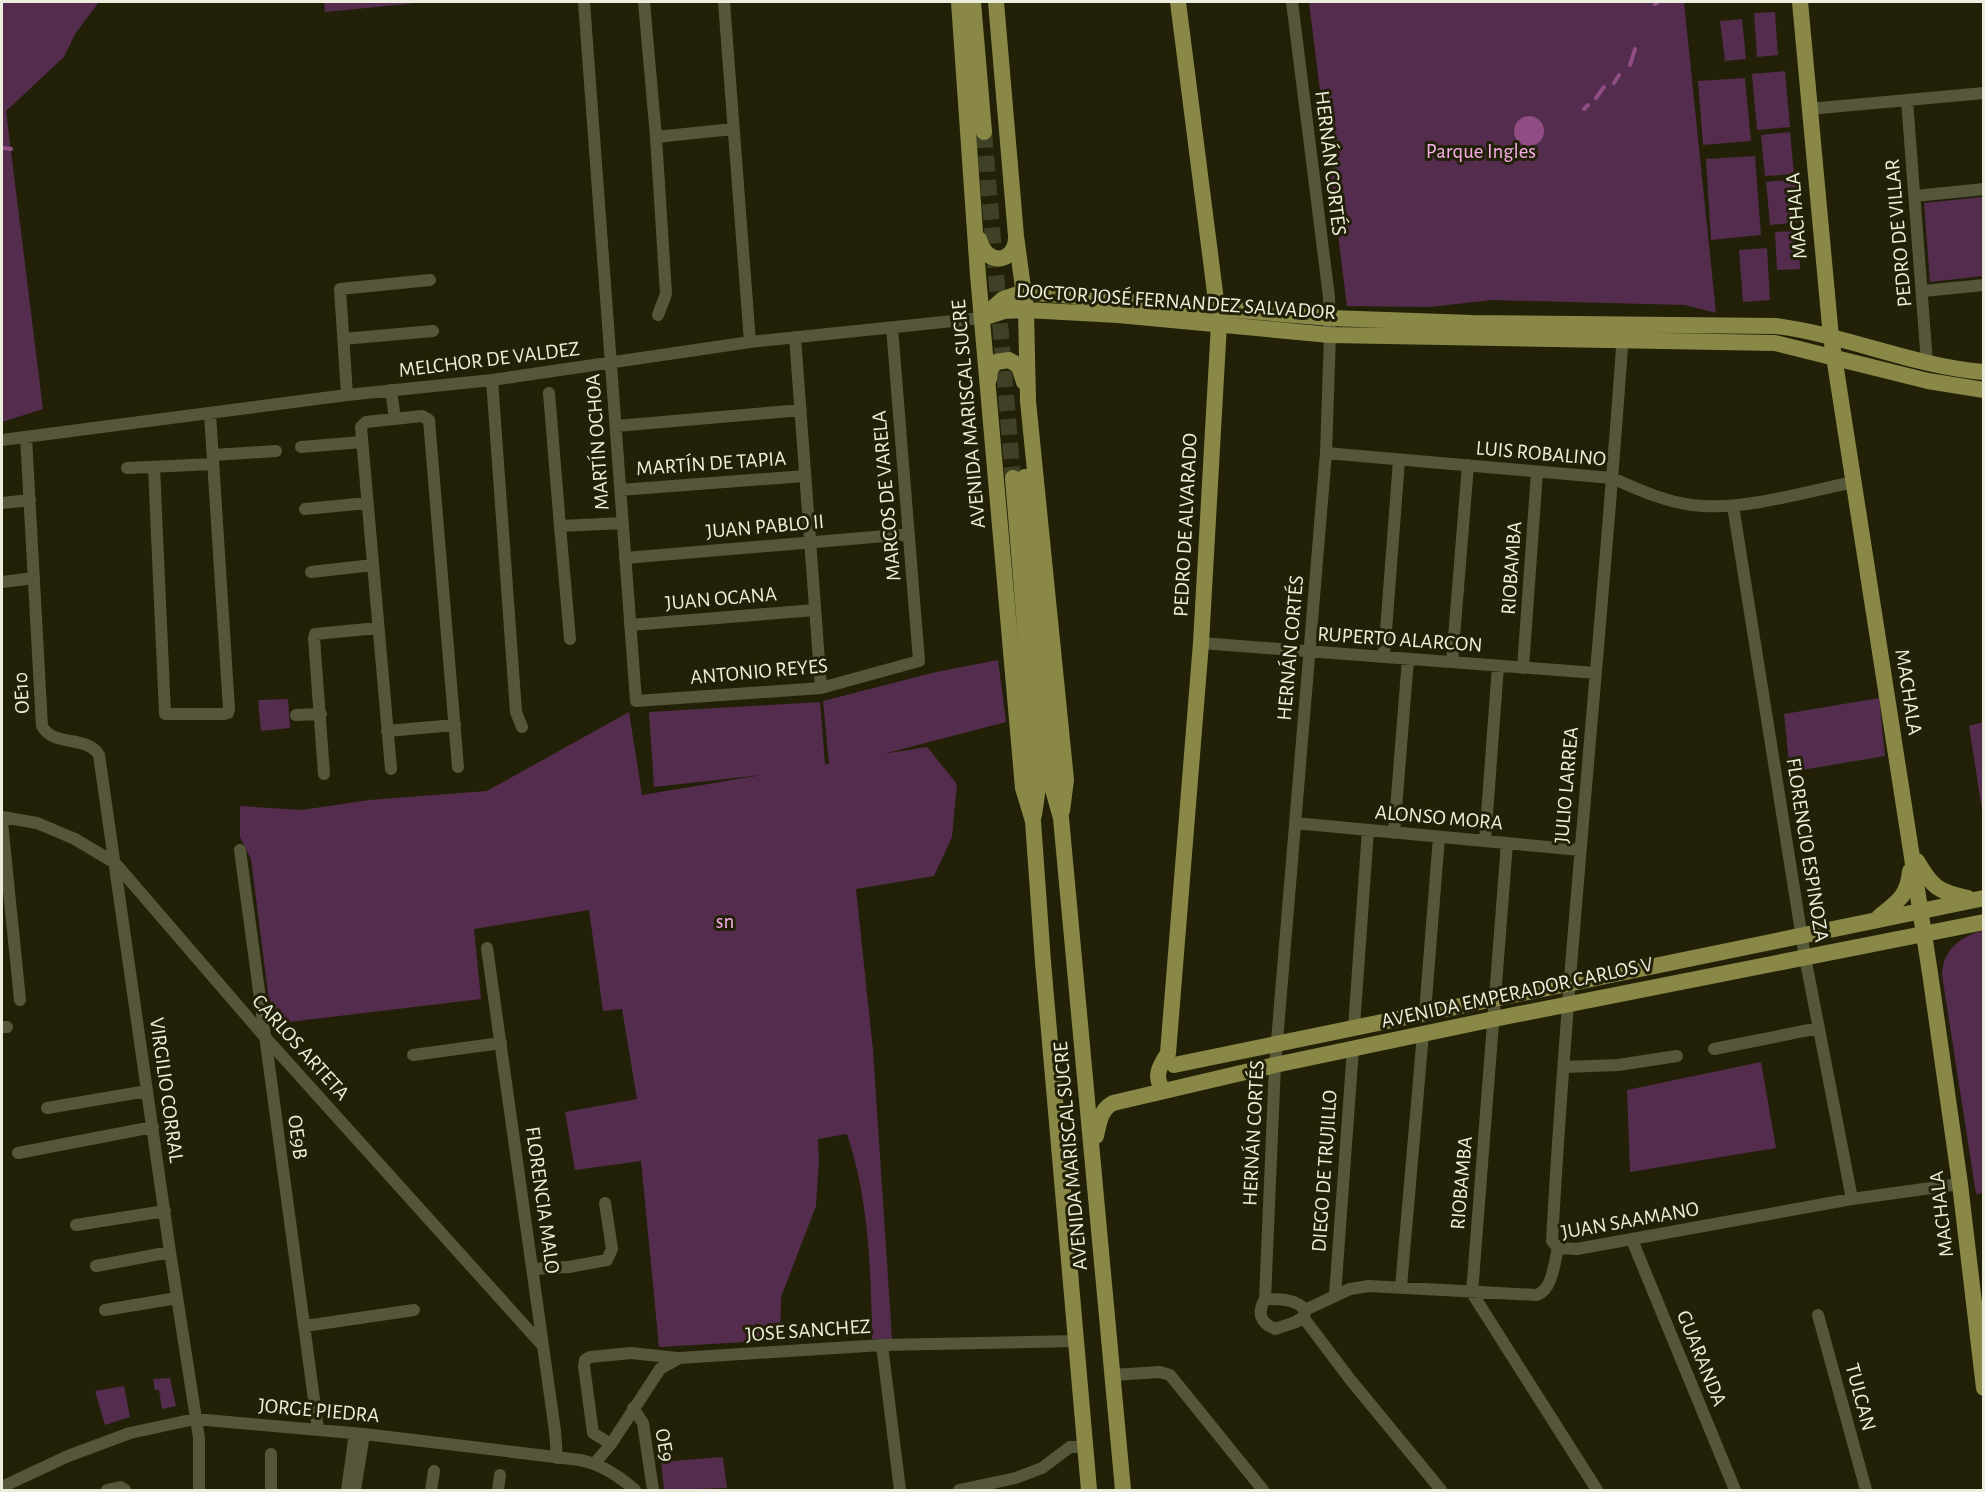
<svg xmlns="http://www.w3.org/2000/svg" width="1985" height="1492" font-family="'Alegreya Sans',sans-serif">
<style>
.green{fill:#542c4d}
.water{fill:#8f4d84}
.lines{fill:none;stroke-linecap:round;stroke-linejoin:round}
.stream{stroke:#8f4d84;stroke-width:4}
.major-tunnel{stroke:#404027;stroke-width:16;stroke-dasharray:16 8;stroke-linecap:butt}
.minor{stroke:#56563a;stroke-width:12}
.major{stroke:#8a8847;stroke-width:16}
.labels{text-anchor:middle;stroke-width:6;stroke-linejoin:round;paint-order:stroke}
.park-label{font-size:21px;fill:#f8ade9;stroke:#222107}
.street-label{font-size:21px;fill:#ededdd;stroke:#222107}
</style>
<rect width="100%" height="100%" fill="#222107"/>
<path class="green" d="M 2,2 L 99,2 L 75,34 L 64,57 L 6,111 L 43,409 L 2,422 Z
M 324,2 L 427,2 L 325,12 Z
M 1309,2 L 1684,2 L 1716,313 L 1685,305 L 1492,300 L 1430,307 L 1347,306 Z
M 1775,12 L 1778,55 L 1757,57 L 1754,13 Z
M 1742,19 L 1746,59 L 1725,61 L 1720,21 Z
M 1785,71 L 1790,127 L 1757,130 L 1752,74 Z
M 1745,78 L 1751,141 L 1703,145 L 1698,81 Z
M 1790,132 L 1794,174 L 1765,176 L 1761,135 Z
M 1755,156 L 1761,235 L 1711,240 L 1706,159 Z
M 1796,179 L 1800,222 L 1770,225 L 1766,182 Z
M 1983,197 L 1983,276 L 1930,282 L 1924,203 Z
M 1798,231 L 1800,269 L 1777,270 L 1775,232 Z
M 1767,248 L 1770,300 L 1743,302 L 1739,250 Z
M 998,660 L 1006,722 L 883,754 L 927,747 L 957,784 L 952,837 L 934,876 L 856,889 L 873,1050 L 892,1339 L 872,1339 C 871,1269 869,1200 847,1134 L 818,1139 L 819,1159 L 816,1206 L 781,1297 L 780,1340 L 659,1347 L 641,1161 L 575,1170 L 565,1112 L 637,1099 L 622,1009 L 603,1011 L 589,910 L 474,929 L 481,999 L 272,1024 L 251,859 L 240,837 L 240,806 L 302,810 L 369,800 L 487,791 L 629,712 L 642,795 L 762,775 L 654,787 L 649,712 L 820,702 L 825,764 L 829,764 L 823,701 L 936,672 Z
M 1879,698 L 1885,756 L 1790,772 L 1784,714 Z
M 288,699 L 290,728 L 261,731 L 258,700 Z
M 1983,722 L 1984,722 L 1983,816 L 1969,726 Z
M 1983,931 L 1984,1193 L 1976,1194 L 1942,975 C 1943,950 1960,936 1983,931 Z
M 1761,1062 L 1776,1148 L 1630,1172 L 1627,1090 Z
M 170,1378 L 176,1406 L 162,1409 L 159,1390 L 155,1390 L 153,1379 Z
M 124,1386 L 130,1417 L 105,1425 L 95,1391 Z
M 723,1457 L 727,1488 L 664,1490 L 661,1462 Z"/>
<path class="water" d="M1514 131a15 15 0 1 1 30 0a15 15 0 1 1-30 0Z"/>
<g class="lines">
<path class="stream" d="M 1655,4 L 1658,2
M 1630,65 L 1635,49
M 1614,83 L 1619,75
M 1596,98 L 1604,87
M 1584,109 L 1588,105
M 2,148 L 11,149"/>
<path class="major-tunnel" d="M 984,132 L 1013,478"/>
<path class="minor" d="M 584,2 L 636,701 L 821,688 L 919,661 L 892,328
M 644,2 L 656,137 L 666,294 L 658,315
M 724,2 L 750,342
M 1292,2 L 1329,297 L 1330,335 L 1326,453 L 1275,1065 L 1265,1299 C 1257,1313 1260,1323 1275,1329 L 1296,1322 L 1303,1317
M 1907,100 L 1927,363
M 1809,109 L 1984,93
M 656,137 L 733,129
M 1915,196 L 1984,189
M 1923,291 L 1984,285
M 795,337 L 821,688
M 343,339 L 433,331
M 492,380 L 516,712 L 522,727
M 391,390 L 395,419
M 549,393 L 560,526
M 347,395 L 340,289 L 430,280
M 616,426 L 801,410
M 26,437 L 42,726 C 53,747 87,735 99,755 L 170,1252 L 199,1438 L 199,1490
M 2,440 L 347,395 L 492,380 L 750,342 L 982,318
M 301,447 L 362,442
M 1326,453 L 1612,478 C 1641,491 1672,505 1704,506 C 1749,509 1809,491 1854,482
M 213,455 L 276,451
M 154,467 L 165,714 L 224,714 L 228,713 L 229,709 L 210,414
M 127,468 L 213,464
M 620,490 L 805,476
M 2,503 L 30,500
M 1733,506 L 1805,957 L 1852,1199
M 305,509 L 367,503
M 625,558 L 909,534
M 311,572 L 373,565
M 2,582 L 34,578
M 630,625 L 815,610
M 570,639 L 560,526 L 623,523
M 1201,643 L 1596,673
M 1384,657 L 1399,460
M 1452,662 L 1468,465
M 1523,668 L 1537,472
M 296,715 L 321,714
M 387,731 L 455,725
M 391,769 L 361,427 L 366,422 L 422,416 L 429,420 L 458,767
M 324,774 L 314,638 L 315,634 L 378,628
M 2,817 L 37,823 L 75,839 L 115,863 L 264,1036 L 543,1346
M 2,822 L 20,1000
M 1295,823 L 1580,850
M 1394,833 L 1408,659
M 1485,841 L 1498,666
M 1507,843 L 1472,1293 L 1597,1490
M 240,850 L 318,1429
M 487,948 L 555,1431 L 557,1458
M 1425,1012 L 1439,837
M 2,1027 L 7,1027
M 1354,1027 L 1368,830
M 1714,1049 L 1819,1028
M 413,1055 L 501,1043
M 1564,1067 L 1618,1065 L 1677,1056
M 47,1108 L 147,1091
M 18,1153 L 153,1127
M 76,1225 L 165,1211
M 1632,1240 L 1735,1490
M 1558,1248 L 1552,1241 C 1569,938 1602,636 1623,333
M 1558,1248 L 1577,1249 L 1852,1199 L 1960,1184
M 96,1266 L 170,1252
M 533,1269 L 569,1267 L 607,1260 L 612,1249 L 605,1203
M 1401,1287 L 1423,1034
M 1335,1295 L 1353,1049
M 1265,1299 C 1277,1299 1296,1298 1305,1310 L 1304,1316
M 105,1310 L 177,1298
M 1305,1310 L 1350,1289 L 1369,1286 L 1537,1295 C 1553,1289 1554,1263 1558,1248
M 1818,1315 L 1866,1490
M 1303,1317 L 1349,1378 L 1441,1490
M 305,1326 L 414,1310
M 882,1345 L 900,1490
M 1112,1375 L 1160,1372 L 1170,1375 L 1263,1490
M 633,1408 L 643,1423 L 653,1490
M 611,1444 L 593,1433 L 584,1366 L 585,1360 L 590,1357 L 631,1353 L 677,1358
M 271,1454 L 271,1490
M 595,1463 L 611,1444 L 660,1369 L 679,1358 L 882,1345 L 1077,1341
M 2,1487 L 68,1456 L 130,1433 L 195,1419 L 364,1434 L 580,1460 C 601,1464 619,1476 635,1490
M 107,1490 L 120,1487 L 125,1490
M 347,1490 L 355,1433
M 355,1490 L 364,1434
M 431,1490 L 434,1471
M 498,1490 L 500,1475
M 959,1490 L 1016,1478 L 1042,1468 L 1070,1447 L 1085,1447"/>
<path class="major" d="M 959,2 L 978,275 L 1023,788 L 1033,821 L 1043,962 L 1089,1490
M 973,2 L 984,132
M 996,2 L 1016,236 L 1026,310 L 1028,401 L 1066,780 L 1062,811
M 1800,2 L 1831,337 L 1930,973 L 1960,1184 L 1984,1388
M 979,239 C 986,267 1015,263 1016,238
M 985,317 L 1004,311 L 1026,310 L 1118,315 L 1330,335 L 1775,343 L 1928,381 L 1984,390
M 982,318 L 1003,299 L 1024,292 L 1330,318 L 1472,323 L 1776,326 C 1846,335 1912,366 1984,372
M 989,379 L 990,369 L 996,362 L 1009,360 L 1019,366 L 1024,382
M 1025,477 L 1052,786 L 1061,818 L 1123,1490
M 1013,478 L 1038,787 L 1034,815
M 1917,861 C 1932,887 1938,892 1968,898
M 1879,917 C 1897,902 1908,896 1910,871
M 1174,1065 L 1984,898
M 1164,1091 C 1153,1077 1159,1067 1168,1053 L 1201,643 L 1219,324 L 1178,2
M 1096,1136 C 1099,1123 1100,1110 1113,1103 L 1275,1065 L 1494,1019 L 1984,922"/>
</g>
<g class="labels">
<g class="park-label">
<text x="1481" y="158">Parque Ingles</text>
<text x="725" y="928">sn</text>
</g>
<g class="street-label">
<text transform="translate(1331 163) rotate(83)" y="7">HERNÁN CORTÉS</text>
<text transform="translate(1796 216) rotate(-95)" y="7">MACHALA</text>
<text transform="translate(1898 233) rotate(-95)" y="7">PEDRO DE VILLAR</text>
<text transform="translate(1176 301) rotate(4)" y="7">DOCTOR JOSÉ FERNANDEZ SALVADOR</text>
<text transform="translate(489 359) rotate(-7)" y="7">MELCHOR DE VALDEZ</text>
<text transform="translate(968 414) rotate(-95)" y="7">AVENIDA MARISCAL SUCRE</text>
<text transform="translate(597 442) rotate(-94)" y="7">MARTÍN OCHOA</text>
<text transform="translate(1541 453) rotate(5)" y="7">LUIS ROBALINO</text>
<text transform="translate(711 463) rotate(-4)" y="7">MARTÍN DE TAPIA</text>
<text transform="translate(886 496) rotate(-95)" y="7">MARCOS DE VARELA</text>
<text transform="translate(1185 525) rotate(-87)" y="7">PEDRO DE ALVARADO</text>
<text transform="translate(765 526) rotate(-5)" y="7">JUAN PABLO II</text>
<text transform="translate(1511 568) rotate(-86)" y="7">RIOBAMBA</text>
<text transform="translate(721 598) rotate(-5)" y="7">JUAN OCANA</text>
<text transform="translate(1400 639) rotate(4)" y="7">RUPERTO ALARCON</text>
<text transform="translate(1290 648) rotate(-85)" y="7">HERNÁN CORTÉS</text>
<text transform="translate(759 671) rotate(-5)" y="7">ANTONIO REYES</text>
<text transform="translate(1909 692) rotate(81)" y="7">MACHALA</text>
<text transform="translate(21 693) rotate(-93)" y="7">OE10</text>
<text transform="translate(1566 785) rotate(-85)" y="7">JULIO LARREA</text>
<text transform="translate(1439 817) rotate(5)" y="7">ALONSO MORA</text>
<text transform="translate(1808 850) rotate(81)" y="7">FLORENCIO ESPINOZA</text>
<text transform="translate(1517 992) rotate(-12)" y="7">AVENIDA EMPERADOR CARLOS V</text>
<text transform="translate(301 1047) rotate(48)" y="7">CARLOS ARTETA</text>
<text transform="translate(167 1090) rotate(82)" y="7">VIRGILIO CORRAL</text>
<text transform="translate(1253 1133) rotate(-87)" y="7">HERNÁN CORTÉS</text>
<text transform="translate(298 1137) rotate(82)" y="7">OE9B</text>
<text transform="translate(1070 1156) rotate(-95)" y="7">AVENIDA MARISCAL SUCRE</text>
<text transform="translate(1324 1171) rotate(-86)" y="7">DIEGO DE TRUJILLO</text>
<text transform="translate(1461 1183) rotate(-85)" y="7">RIOBAMBA</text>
<text transform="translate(543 1200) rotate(82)" y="7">FLORENCIA MALO</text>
<text transform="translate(1941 1214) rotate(-97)" y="7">MACHALA</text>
<text transform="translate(1630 1220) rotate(-10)" y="7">JUAN SAAMANO</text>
<text transform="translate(808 1330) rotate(-4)" y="7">JOSE SANCHEZ</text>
<text transform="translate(1702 1358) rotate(68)" y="7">GUARANDA</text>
<text transform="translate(1861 1397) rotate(75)" y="7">TULCAN</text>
<text transform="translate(319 1410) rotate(5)" y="7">JORGE PIEDRA</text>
<text transform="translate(665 1445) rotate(80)" y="7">OE9</text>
</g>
</g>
<rect width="1985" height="1492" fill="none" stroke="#ededdd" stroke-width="6"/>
</svg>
